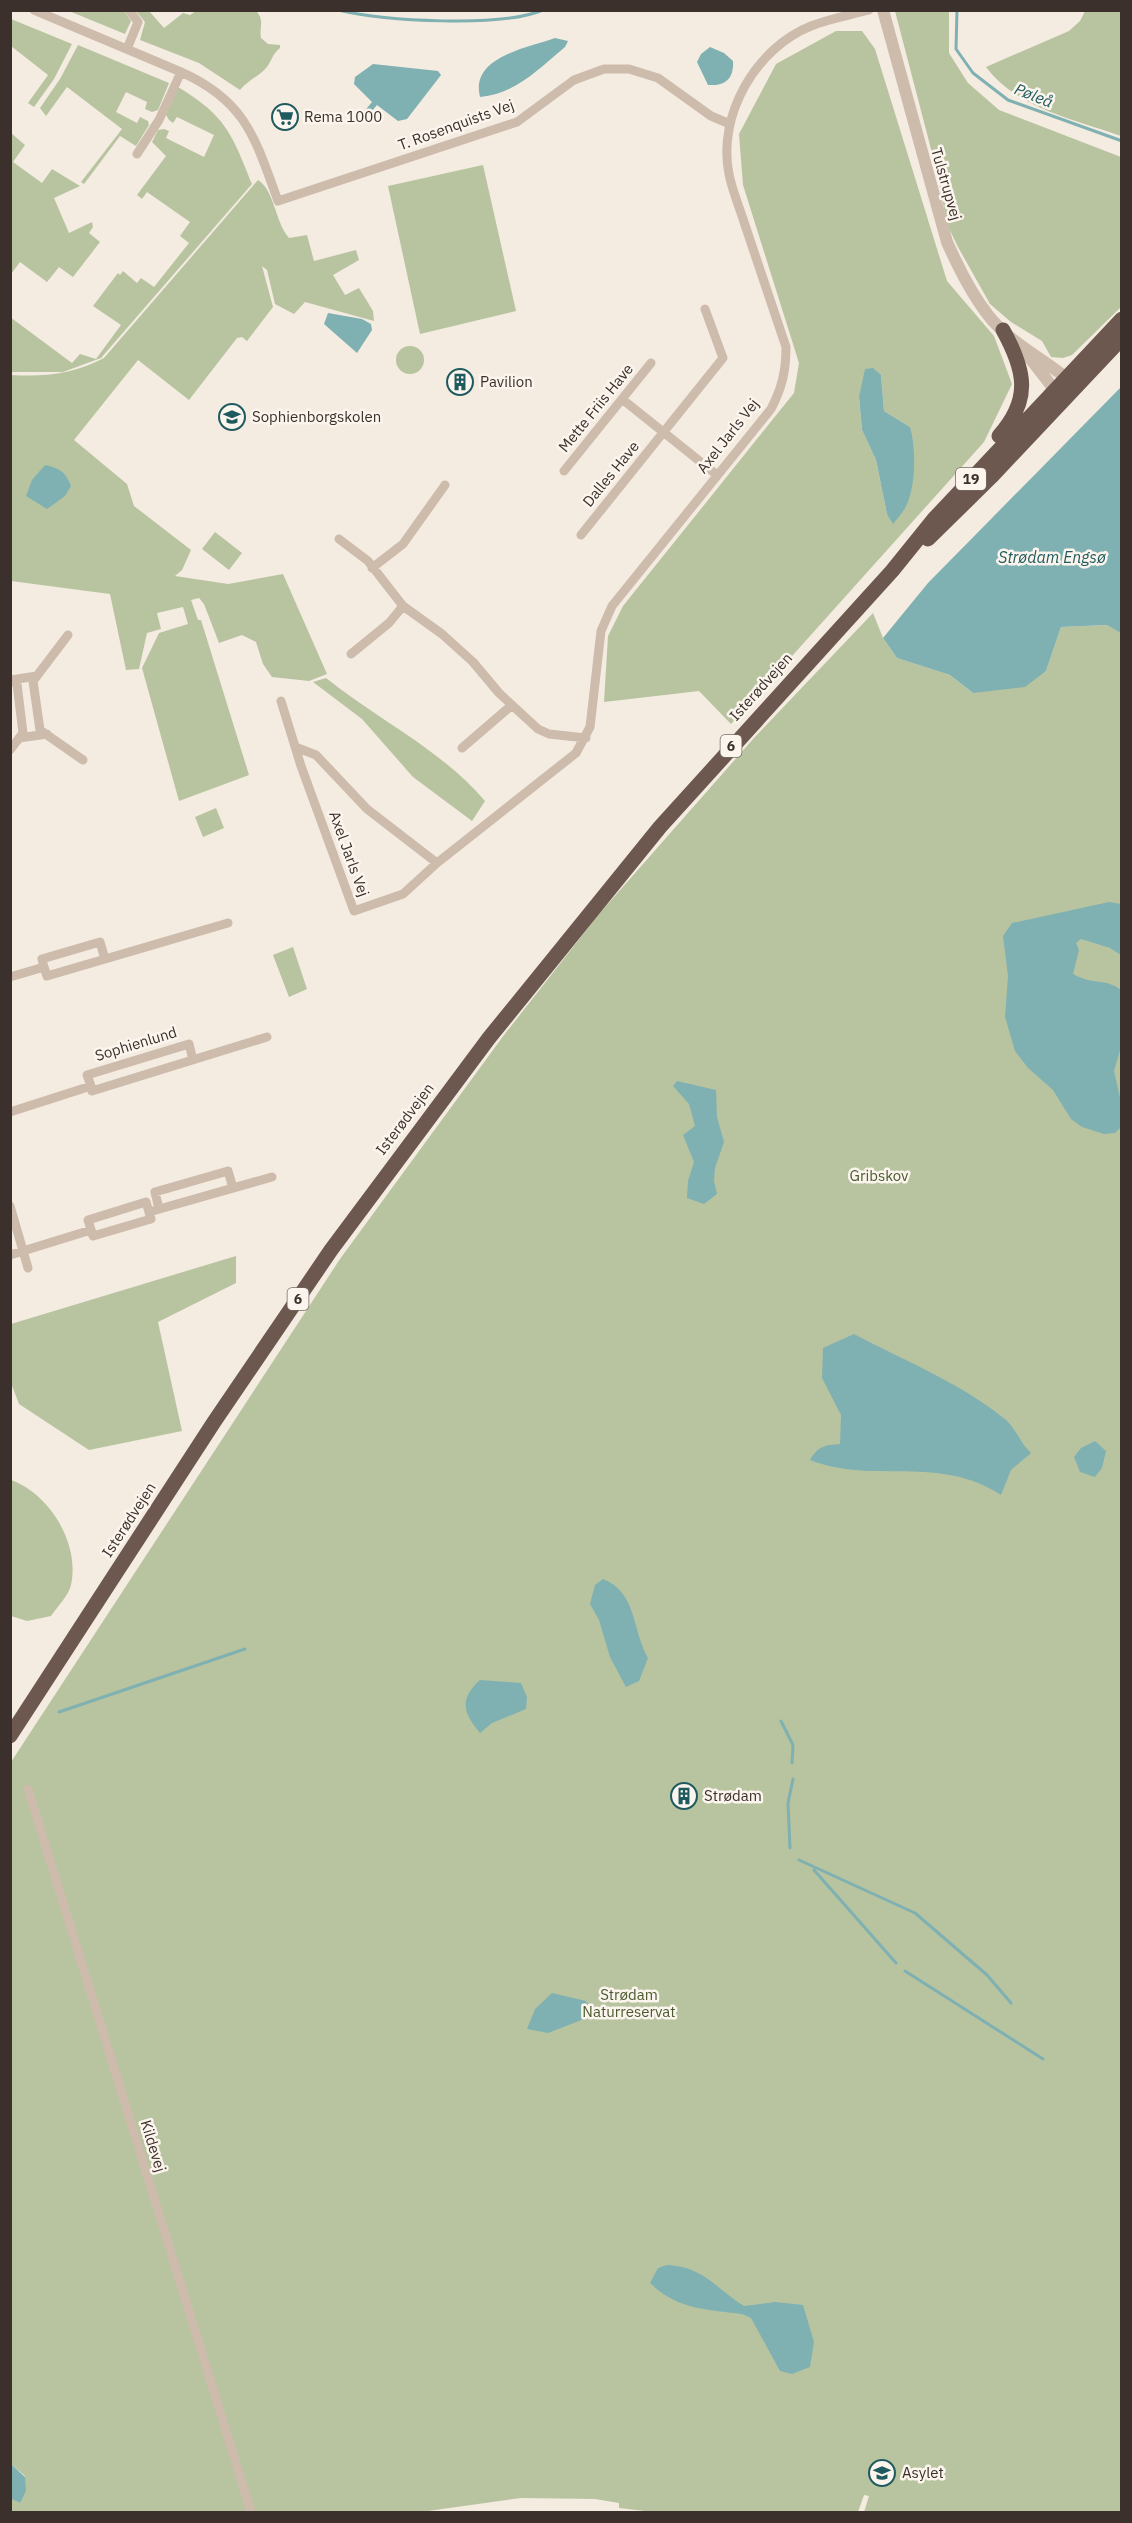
<svg xmlns="http://www.w3.org/2000/svg" width="1132" height="2523" font-family="'IBM Plex Sans',sans-serif">
<style>
.green{fill:#b8c4a0;fill-rule:evenodd}
.water{fill:#7fb0b2}
.lines{fill:none;stroke-linecap:round;stroke-linejoin:round}
.stream{stroke:#7fb0b2;stroke-width:3}
.minor{stroke:#cdbbac;stroke-width:9}
.tertiary{stroke:#cdbbac;stroke-width:12}
.trunk{stroke:#6c584f;stroke-width:15}
.labels{text-anchor:middle;stroke-width:5;stroke-linejoin:round;paint-order:stroke}
.shield{fill:#fbf5ee;stroke:#756b66;stroke-width:1.5}
.shield-label{font-size:14px;font-weight:bold;fill:#3b302b}
.poi-label{font-size:15px;fill:#3b302b;stroke:#fbf5ee;text-anchor:start}
.street-label{font-size:15px;fill:#3b302b;stroke:#fbf5ee}
.park-label{font-size:15px;fill:#4a5a2e;stroke:#fbf5ee}
.water-label{font-size:16px;font-style:italic;fill:#1f5a5e;stroke:#fbf5ee}
</style>
<rect width="100%" height="100%" fill="#f4ebe1"/>
<path class="green" d="M 113,10 L 124,11 L 131,21 L 125,34 L 69,11 Z
M 136,11 L 149,11 L 164,28 L 183,13 L 190,15 L 196,11 L 256,11 C 265,20 259,27 261,38 L 268,44 L 280,45 L 280,48 C 272,54 272,61 266,68 C 258,77 248,80 240,90 L 199,63 L 140,40 L 145,22 Z
M 895,11 L 949,11 L 949,53 L 968,83 L 999,110 L 1121,157 L 1121,307 L 1072,355 L 1063,358 L 1051,357 L 1042,341 L 1011,322 L 990,304 L 958,247 L 947,224 L 937,172 Z
M 1085,11 L 1121,11 L 1121,136 C 1074,119 1018,109 986,67 L 1069,31 L 1080,21 Z
M 11,19 L 72,44 L 54,79 L 34,107 L 28,103 L 48,75 L 11,46 Z
M 836,31 L 862,31 L 875,49 L 947,281 L 994,336 L 1012,384 L 984,442 L 731,724 L 699,691 L 604,702 L 608,636 L 623,606 L 794,393 L 799,363 L 743,185 L 739,134 L 776,64 ZM 881,375 L 884,411 L 910,427 L 887,514 L 876,460 L 862,430 L 859,397 Z
M 78,45 L 169,83 L 158,110 L 152,112 L 145,109 L 147,102 L 126,92 L 116,112 L 137,123 L 140,117 L 148,121 L 149,125 L 136,146 L 120,136 L 84,184 L 81,182 L 122,129 L 67,87 L 46,116 L 40,108 L 60,79 Z
M 178,87 C 226,116 232,134 252,184 L 101,358 L 63,372 L 11,372 L 10,317 L 72,363 L 80,354 L 96,359 L 121,325 L 93,306 L 118,273 L 120,275 L 123,271 L 137,283 L 141,278 L 154,287 L 189,243 L 180,236 L 190,222 L 147,192 L 142,199 L 137,195 L 166,156 L 152,142 L 158,130 L 164,129 L 169,131 L 166,138 L 204,157 L 214,135 L 177,117 L 173,123 L 169,120 L 166,115 Z
M 11,133 L 25,145 L 13,162 L 42,183 L 52,169 L 80,186 L 54,198 L 69,233 L 92,222 L 93,227 L 89,233 L 100,242 L 73,277 L 59,267 L 47,282 L 20,262 L 11,274 Z
M 483,165 L 516,311 L 420,334 L 388,186 Z
M 258,180 C 275,191 275,222 289,238 L 307,235 L 314,261 L 356,250 L 359,260 L 333,275 L 345,295 L 359,288 L 373,311 L 374,321 L 305,302 L 294,314 L 275,304 L 267,270 L 262,266 L 273,307 L 247,341 L 242,337 L 237,338 L 189,400 L 138,360 L 74,440 L 127,484 L 134,506 L 191,550 L 182,570 L 175,576 L 228,584 L 283,574 L 327,674 L 309,681 L 272,677 L 263,664 L 256,642 L 242,635 L 219,643 L 204,604 L 199,598 L 191,600 L 198,620 L 201,620 L 249,775 L 179,801 L 142,668 L 159,633 L 188,624 L 183,607 L 157,613 L 161,629 L 147,633 L 139,669 L 126,670 L 110,594 L 11,581 L 11,375 C 45,377 74,374 104,358 Z
M396 360a14 14 0 1 1 28 0a14 14 0 1 1-28 0Z
M 215,532 L 242,553 L 229,570 L 202,549 Z
M 873,613 L 883,638 L 897,658 L 950,675 L 973,693 L 1046,671 L 1061,627 L 1108,625 L 1122,633 L 1121,2512 L 864,2512 L 869,2496 L 864,2495 L 858,2512 L 653,2512 L 619,2508 L 619,2503 L 595,2499 L 521,2498 L 421,2512 L 11,2512 L 11,2499 L 20,2503 L 25,2476 L 11,2464 L 11,1762 L 340,1259 L 504,1035 L 599,914 L 754,738 Z
M 326,678 C 378,720 442,750 485,801 L 472,821 L 413,777 L 362,719 L 313,682 Z
M 216,808 L 224,828 L 203,837 L 195,817 Z
M 293,947 L 307,989 L 289,997 L 273,955 Z
M 236,1256 L 236,1283 L 158,1322 L 182,1431 L 89,1450 L 19,1404 L 11,1383 L 11,1324 Z
M 11,1480 C 50,1494 80,1544 71,1585 C 69,1595 57,1607 51,1616 L 27,1621 L 11,1616 Z"/>
<path class="water" d="M 555,38 L 568,41 L 565,47 C 537,70 517,93 480,97 C 470,57 527,48 555,38 Z
M 710,47 L 724,53 L 733,61 C 734,79 725,86 708,85 L 697,62 L 701,54 Z
M 373,64 L 438,71 L 441,75 L 407,119 L 398,121 L 377,105 L 366,118 L 362,114 L 372,102 L 354,84 L 355,77 Z
M 328,313 L 362,319 L 371,324 L 372,330 L 357,353 L 324,324 Z
M 873,368 L 881,375 L 884,411 L 910,427 C 916,448 916,484 907,504 C 904,511 898,518 893,524 L 887,514 L 876,460 L 862,430 L 859,397 L 865,369 Z
M 1121,387 L 1121,633 L 1107,625 L 1061,627 L 1046,671 L 1025,687 L 973,693 L 950,675 L 897,658 L 883,638 L 928,583 Z
M 45,465 C 59,468 66,472 71,486 L 65,496 L 47,509 L 26,496 L 32,480 Z
M 1109,902 L 1121,904 L 1121,955 L 1110,948 L 1081,939 L 1076,943 L 1079,950 L 1073,974 C 1094,986 1104,977 1121,990 L 1121,1047 L 1114,1071 L 1121,1102 L 1121,1127 L 1115,1133 L 1104,1134 L 1082,1127 L 1071,1119 L 1053,1090 L 1028,1068 L 1015,1051 L 1005,1017 L 1008,976 L 1003,936 L 1012,923 Z
M 677,1081 L 716,1090 L 717,1117 L 724,1142 L 715,1168 L 714,1181 L 717,1194 L 704,1204 L 687,1198 L 688,1181 L 694,1162 L 683,1135 L 695,1126 L 689,1104 L 673,1086 Z
M 854,1334 C 905,1361 961,1383 1006,1420 C 1016,1429 1021,1444 1031,1453 L 1011,1470 L 1001,1495 C 939,1454 874,1485 810,1460 C 818,1446 825,1445 840,1444 L 841,1415 L 822,1378 L 823,1348 Z
M 1095,1441 L 1106,1451 L 1102,1468 L 1095,1477 L 1080,1472 L 1074,1457 L 1081,1448 Z
M 603,1579 C 637,1592 632,1630 648,1658 L 639,1681 L 626,1687 L 610,1657 L 599,1620 L 590,1604 L 595,1585 Z
M 480,1680 L 521,1683 L 527,1697 L 526,1709 L 492,1723 L 480,1733 C 463,1713 459,1699 480,1680 Z
M 552,1993 L 586,2001 L 592,2012 L 584,2019 L 548,2033 L 527,2029 L 535,2009 Z
M 667,2265 C 705,2267 716,2289 744,2306 L 775,2302 L 803,2305 L 814,2342 L 810,2367 L 792,2374 L 780,2371 L 751,2318 L 742,2314 C 705,2309 678,2310 650,2283 L 658,2268 Z
M 11,2464 L 25,2477 L 26,2491 L 20,2503 L 11,2499 Z"/>
<g class="lines">
<path class="stream" d="M 338,10 C 385,21 500,28 543,10
M 957,10 L 956,49 L 973,73 L 1008,100 L 1122,141
M 59,1712 L 245,1649
M 781,1721 L 793,1745 L 792,1763
M 790,1848 L 788,1803 L 793,1779
M 799,1860 L 915,1913 L 987,1975 L 1011,2003
M 814,1870 L 896,1963
M 905,1971 L 1043,2059"/>
<path class="minor" d="M 34,10 L 181,72 C 246,101 255,138 278,201 L 517,122 L 574,80 L 604,69 L 629,69 L 658,78 L 711,116 L 730,124
M 127,49 L 138,22 L 129,10
M 137,154 L 159,120 L 181,72
M 622,399 L 717,475
M 564,471 L 651,363
M 581,535 L 723,358 L 705,309
M 339,539 L 368,561 L 403,606 L 442,634 L 473,662 L 499,693 L 538,729 L 549,734 L 586,738
M 372,568 L 403,544 L 445,485
M 68,635 L 33,681 L 40,730 L 83,760
M 351,654 L 389,623 L 403,606
M 10,680 L 17,684 L 23,733 L 10,750
M 11,680 L 37,676
M 281,701 L 301,766 L 354,911 L 403,894 L 437,863 L 576,753 L 590,727 L 601,631 L 612,606 L 771,409 C 782,388 786,371 786,347 C 772,305 758,264 744,222 C 739,206 732,190 729,174 C 717,115 756,48 811,26 C 829,19 850,15 869,10
M 19,738 L 47,734
M 298,748 L 316,755 L 367,809 L 437,863
M 462,748 L 512,705
M 44,967 L 42,959 L 100,942 L 105,959
M 10,977 L 44,967 L 47,976 L 228,923
M 91,1086 L 87,1075 L 189,1044 L 193,1060
M 10,1112 L 91,1086 L 92,1091 L 267,1037
M 146,1202 L 151,1219 L 93,1236 L 88,1220 Z
M 10,1206 L 28,1268
M 159,1209 L 155,1192 L 228,1171 L 233,1188
M 149,1212 L 272,1177
M 10,1255 L 91,1230
M 28,1789 L 251,2512"/>
<path class="tertiary" d="M 883,10 L 947,242 C 958,267 971,293 988,315 C 1008,341 1040,357 1065,377 L 1068,386
M 1022,348 L 1054,389 L 1062,391"/>
<path class="trunk" d="M 999,436 C 1032,399 1025,370 1003,330
M 928,539 L 991,477 L 1122,338
M 10,1736 L 214,1422 L 331,1250 L 489,1038 L 660,827 L 892,571 L 934,519 L 1122,319"/>
</g>
<defs>
<symbol id="supermarket-ring" viewBox="-11 -11 22 22"><circle r="9.5" fill="#fbf5ee" stroke="#1f5a5e" stroke-width="1.5"/><path d="M-6-5.5h2.5l.6 2H6L4.5 2H-2.5L-4.4-4H-6ZM-1.5 3.2a1.3 1.3 0 1 0 .1 0ZM3 3.2a1.3 1.3 0 1 0 .1 0Z" fill="#1f5a5e"/></symbol>
<symbol id="building-ring" viewBox="-11 -11 22 22"><circle r="9.5" fill="#fbf5ee" stroke="#1f5a5e" stroke-width="1.5"/><path d="M-4-6H4V6H1V3H-1V6H-4ZM-2.5-4.3h1.7v1.8h-1.7ZM.8-4.3h1.7v1.8H.8ZM-2.5-1h1.7V.8h-1.7ZM.8-1h1.7V.8H.8Z" fill="#1f5a5e"/></symbol>
<symbol id="school-ring" viewBox="-11 -11 22 22"><circle r="9.5" fill="#fbf5ee" stroke="#1f5a5e" stroke-width="1.5"/><path d="M0-5L7-2L0 1L-7-2ZM-4 1L0 2.5L4 1V4Q0 6-4 4Z" fill="#1f5a5e"/></symbol>
</defs>
<g fill-rule="evenodd">
<use href="#supermarket-ring" x="270" y="102" width="30" height="30"/>
<use href="#building-ring" x="445" y="367" width="30" height="30"/>
<use href="#school-ring" x="217" y="402" width="30" height="30"/>
<use href="#building-ring" x="669" y="1781" width="30" height="30"/>
<use href="#school-ring" x="867" y="2458" width="30" height="30"/>
</g>
<g class="labels">
<g class="shield">
<rect x="956" y="468" width="30" height="22" rx="4.5"/>
<rect x="720.5" y="735" width="21" height="22" rx="4.5"/>
<rect x="287.5" y="1288" width="21" height="22" rx="4.5"/>
</g>
<g class="shield-label">
<text x="971" y="484">19</text>
<text x="731" y="751">6</text>
<text x="298" y="1304">6</text>
</g>
<g class="poi-label">
<text x="304" y="122">Rema 1000</text>
<text x="480" y="387">Pavilion</text>
<text x="252" y="422">Sophienborgskolen</text>
<text x="704" y="1801">Strødam</text>
<text x="902" y="2478">Asylet</text>
</g>
<g class="street-label">
<text transform="translate(456 125) rotate(-20)" y="5">T. Rosenquists Vej</text>
<text transform="translate(946 184) rotate(74)" y="5">Tulstrupvej</text>
<text transform="translate(596 408) rotate(-51)" y="5">Mette Friis Have</text>
<text transform="translate(728 436) rotate(-52)" y="5">Axel Jarls Vej</text>
<text transform="translate(611 474) rotate(-51)" y="5">Dalles Have</text>
<text transform="translate(761 687) rotate(-48)" y="5">Isterødvejen</text>
<text transform="translate(349 854) rotate(70)" y="5">Axel Jarls Vej</text>
<text transform="translate(136 1044) rotate(-17)" y="5">Sophienlund</text>
<text transform="translate(405 1119) rotate(-53)" y="5">Isterødvejen</text>
<text transform="translate(129 1520) rotate(-57)" y="5">Isterødvejen</text>
<text transform="translate(153 2146) rotate(73)" y="5">Kildevej</text>
</g>
<g class="park-label">
<text x="879" y="1181">Gribskov</text>
<text x="629" y="2000">Strødam<tspan x="629" dy="17">Naturreservat</tspan></text>
</g>
<g class="water-label">
<text transform="translate(1034 95) rotate(22)" y="6">Pøleå</text>
<text x="1052" y="563">Strødam Engsø</text>
</g>
</g>
<rect width="1132" height="2523" fill="none" stroke="#3b302b" stroke-width="24"/>
</svg>
